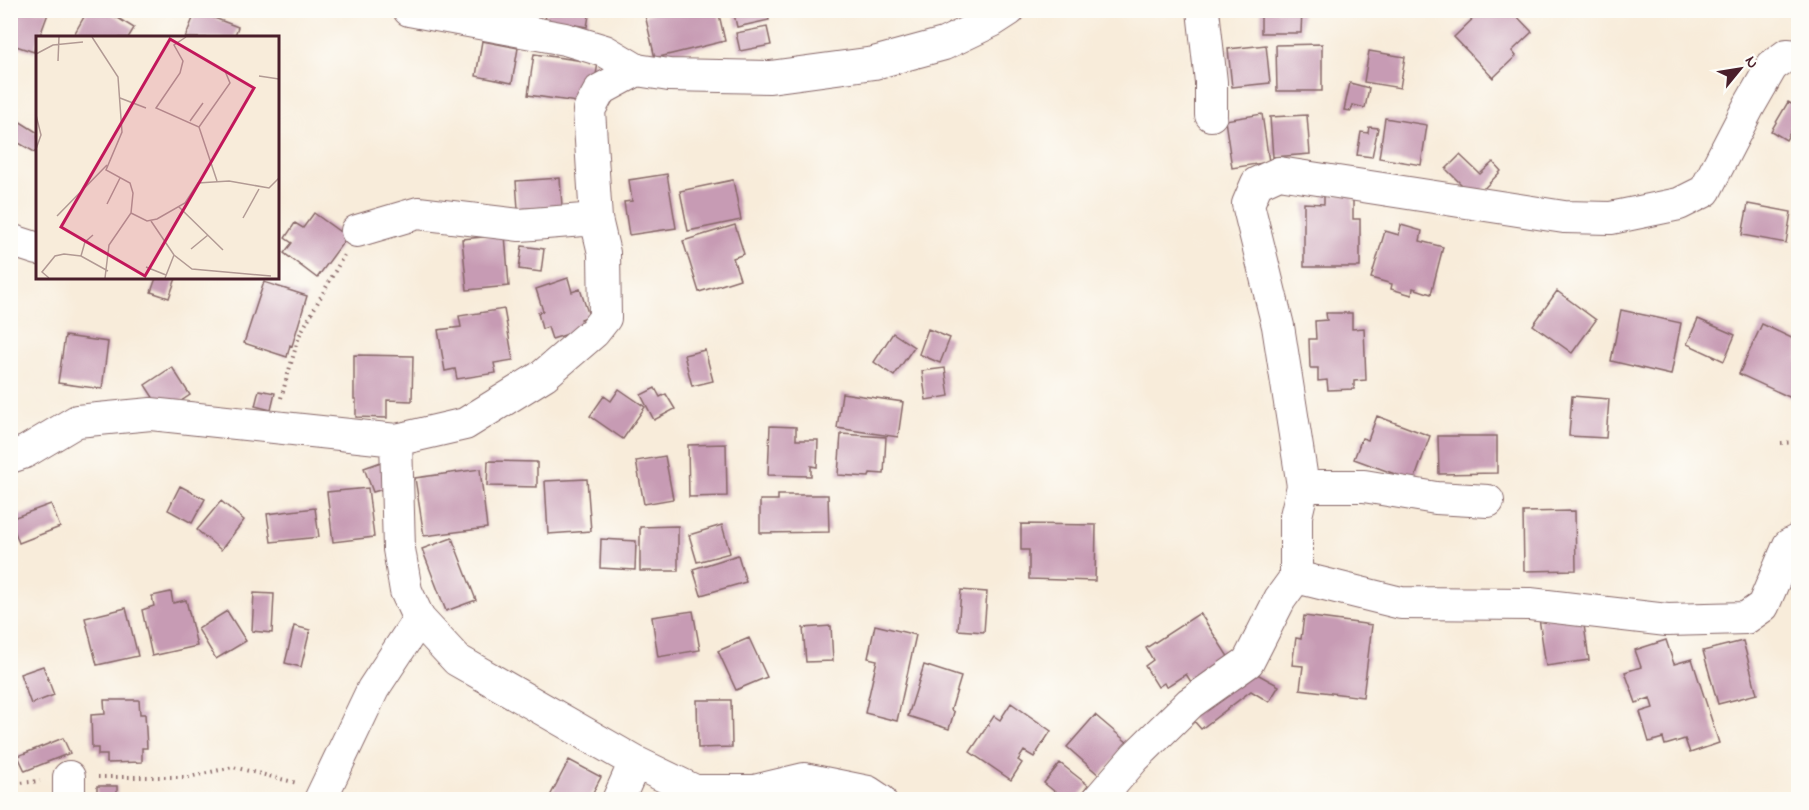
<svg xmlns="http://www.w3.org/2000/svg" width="1809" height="810" font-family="'Indie Flower',sans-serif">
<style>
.building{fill:#c79bb4}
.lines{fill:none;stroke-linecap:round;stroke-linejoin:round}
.minor-casing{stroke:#876768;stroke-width:34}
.path{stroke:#876768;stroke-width:4;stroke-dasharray:1.5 4.5;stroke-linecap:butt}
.minor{stroke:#fff;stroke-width:32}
.inset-road{fill:none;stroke:#b29a94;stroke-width:1.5}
.view{fill:#c2185b;fill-opacity:0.15;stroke:#c2185b;stroke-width:3}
.inset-edge{fill:none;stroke:#4a1f2b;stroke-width:3}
</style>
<rect width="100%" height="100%" fill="#fdfcf7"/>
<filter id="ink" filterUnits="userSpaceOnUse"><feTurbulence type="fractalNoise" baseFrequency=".0167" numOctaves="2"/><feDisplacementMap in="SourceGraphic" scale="12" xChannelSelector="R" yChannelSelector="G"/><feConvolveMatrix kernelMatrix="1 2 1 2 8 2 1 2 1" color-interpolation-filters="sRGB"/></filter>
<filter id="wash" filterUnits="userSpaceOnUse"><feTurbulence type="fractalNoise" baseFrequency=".008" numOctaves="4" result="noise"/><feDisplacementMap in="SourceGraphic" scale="24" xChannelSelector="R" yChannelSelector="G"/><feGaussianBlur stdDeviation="1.35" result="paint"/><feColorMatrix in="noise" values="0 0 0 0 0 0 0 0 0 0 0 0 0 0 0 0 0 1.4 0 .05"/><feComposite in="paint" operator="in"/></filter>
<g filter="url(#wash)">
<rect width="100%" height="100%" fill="#f8ecda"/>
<g id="blocks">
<path class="building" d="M 17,10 L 49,11 L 39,38 L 38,38 L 34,52 L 10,44 L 10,29 Z
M 88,10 L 105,10 L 134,28 L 128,38 L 72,38 Z
M 547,10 L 590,10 L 587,27 L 545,20 Z
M 664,10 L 718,10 L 725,41 L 655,58 L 645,15 Z
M 733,10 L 767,10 L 769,20 L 737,27 Z
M 1261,10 L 1302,10 L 1301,33 L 1261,33 Z
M 1482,10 L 1511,10 L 1532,32 L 1512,51 L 1516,56 L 1493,78 L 1454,37 Z
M 196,11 L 238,27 L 234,38 L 185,38 Z
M 767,27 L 771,45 L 740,51 L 736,33 Z
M 482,41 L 518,48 L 512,83 L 476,76 Z
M 1322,44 L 1322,91 L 1277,91 L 1276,45 Z
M 1266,45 L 1270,83 L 1232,87 L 1228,49 Z
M 1369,51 L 1405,57 L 1400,88 L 1364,82 Z
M 534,54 L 598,63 L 591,104 L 528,95 Z
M 1350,83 L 1369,88 L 1365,108 L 1353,105 L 1351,111 L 1344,110 Z
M 1788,102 L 1798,108 L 1798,118 L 1786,140 L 1771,131 Z
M 1262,114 L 1269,162 L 1232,168 L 1225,120 Z
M 1307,115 L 1310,154 L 1273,157 L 1270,117 Z
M 14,118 L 38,133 L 38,154 L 10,138 L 10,125 Z
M 1385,118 L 1427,125 L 1421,165 L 1379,158 Z
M 1369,127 L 1378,128 L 1372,157 L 1357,155 L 1361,132 L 1368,133 Z
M 1460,155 L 1480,174 L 1493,162 L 1501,171 L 1475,198 L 1446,169 Z
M 667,174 L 676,228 L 629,235 L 624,202 L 632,201 L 629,180 Z
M 560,178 L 562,206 L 518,209 L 516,181 Z
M 733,180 L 741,220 L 688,231 L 680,191 Z
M 1324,195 L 1353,195 L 1353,219 L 1360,219 L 1360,267 L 1304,267 L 1304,203 L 1324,204 Z
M 1748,204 L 1791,212 L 1786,243 L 1742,235 Z
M 314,213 L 347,237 L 317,278 L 284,253 L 292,243 L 285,238 L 295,223 L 303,228 Z
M 735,225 L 744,254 L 733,258 L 740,279 L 699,292 L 683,241 Z
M 1401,225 L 1422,231 L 1420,241 L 1443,247 L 1431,294 L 1413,288 L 1412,295 L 1391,289 L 1392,284 L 1371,278 L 1385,231 L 1399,235 Z
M 505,235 L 509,286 L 467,290 L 462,239 Z
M 522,246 L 544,249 L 541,272 L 519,269 Z
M 156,278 L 176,278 L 169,298 L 151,292 Z
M 568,278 L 572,292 L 580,289 L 589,316 L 581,319 L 584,329 L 552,339 L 548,327 L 542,329 L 538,313 L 543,311 L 536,289 Z
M 264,282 L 307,296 L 292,346 L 290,345 L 287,357 L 244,343 Z
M 1557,291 L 1596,320 L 1572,353 L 1533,325 Z
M 504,309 L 513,360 L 494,363 L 496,373 L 457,379 L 455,369 L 445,371 L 438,330 L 461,327 L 459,316 Z
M 1621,310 L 1681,323 L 1671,375 L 1611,361 Z
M 1326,313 L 1352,313 L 1352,329 L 1364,328 L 1366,380 L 1354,381 L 1354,389 L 1328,390 L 1327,380 L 1318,381 L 1318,368 L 1310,368 L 1309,339 L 1316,339 L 1315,321 L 1327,320 Z
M 1698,319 L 1735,335 L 1724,361 L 1687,344 Z
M 1762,324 L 1798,341 L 1798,401 L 1739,374 Z
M 928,329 L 950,338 L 940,363 L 919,354 Z
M 893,333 L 914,347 L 894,376 L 874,362 Z
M 65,336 L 108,342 L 102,389 L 58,383 Z
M 705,350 L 713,381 L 692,386 L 684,355 Z
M 354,355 L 413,356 L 412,401 L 387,400 L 387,418 L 356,417 L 356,399 L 354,399 Z
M 172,367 L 190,395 L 163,413 L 145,385 Z
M 945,368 L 949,396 L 926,400 L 922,371 Z
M 655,388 L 660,397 L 666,394 L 675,409 L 654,420 L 641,395 Z
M 619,389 L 645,407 L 623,439 L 590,416 L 604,396 L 611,401 Z
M 259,390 L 275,393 L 271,410 L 255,406 Z
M 842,393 L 903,402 L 898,437 L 837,428 Z
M 1572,396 L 1609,399 L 1606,438 L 1569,436 Z
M 1377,416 L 1430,436 L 1414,481 L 1354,459 L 1362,438 L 1368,440 Z
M 770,426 L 796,427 L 796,440 L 818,440 L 817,467 L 811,466 L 811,476 L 768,475 Z
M 841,434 L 886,437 L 884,474 L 870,473 L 869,477 L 838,475 Z
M 1438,436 L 1497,436 L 1497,473 L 1439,474 Z
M 726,444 L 727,496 L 689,497 L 688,445 Z
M 665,456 L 673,499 L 644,504 L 636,461 Z
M 488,461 L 537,462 L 537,487 L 487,486 Z
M 381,462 L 390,487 L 373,492 L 364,468 Z
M 480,469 L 487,528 L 424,536 L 415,478 Z
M 587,479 L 591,531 L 548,534 L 545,481 Z
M 180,486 L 205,499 L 192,523 L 168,510 Z
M 368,488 L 374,537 L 333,542 L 327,492 Z
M 778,495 L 828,495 L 829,532 L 760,533 L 760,500 L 778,500 Z
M 221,501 L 244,520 L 221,550 L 197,530 Z
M 51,504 L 60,527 L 19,543 L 10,519 Z
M 315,508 L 319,537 L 271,542 L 267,514 Z
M 1575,511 L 1576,570 L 1524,571 L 1523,512 Z
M 1021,524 L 1096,525 L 1095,581 L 1029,579 L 1029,550 L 1021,550 Z
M 722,525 L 730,553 L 697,562 L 689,535 Z
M 678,526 L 678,571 L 640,571 L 640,527 Z
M 452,538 L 476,600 L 446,611 L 422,549 Z
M 601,539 L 636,541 L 635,570 L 600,568 Z
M 738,555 L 746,582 L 701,595 L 693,569 Z
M 961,590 L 987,592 L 984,632 L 958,630 Z
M 171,592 L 173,603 L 186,600 L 197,646 L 152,656 L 142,610 L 154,606 L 152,596 Z
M 254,593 L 274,594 L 272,633 L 252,631 Z
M 126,608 L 138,656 L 97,665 L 85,618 Z
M 227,611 L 246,641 L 216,659 L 198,629 Z
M 693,611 L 700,650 L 658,657 L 652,617 Z
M 1582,611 L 1589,660 L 1546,666 L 1539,618 Z
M 1200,613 L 1236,669 L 1198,693 L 1186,674 L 1166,687 L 1164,683 L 1158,687 L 1145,666 L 1153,660 L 1146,648 Z
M 1304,616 L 1372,625 L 1363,697 L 1300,689 L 1303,666 L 1292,665 L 1296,638 L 1301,639 Z
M 875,625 L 916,635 L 897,721 L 865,713 L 877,660 L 868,658 Z
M 294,626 L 310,630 L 301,667 L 285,663 Z
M 831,626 L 833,661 L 806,662 L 803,628 Z
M 749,638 L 767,677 L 736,690 L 718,651 Z
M 1666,640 L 1674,664 L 1692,659 L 1719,743 L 1690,753 L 1685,739 L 1665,745 L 1663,738 L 1649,742 L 1640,712 L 1653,708 L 1650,698 L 1636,703 L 1625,672 L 1641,667 L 1635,650 Z
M 1743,641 L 1757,694 L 1718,704 L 1703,651 Z
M 924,665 L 961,677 L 951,710 L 954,712 L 949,729 L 908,716 Z
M 43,666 L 54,695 L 31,704 L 20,674 Z
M 1242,671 L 1259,675 L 1279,686 L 1269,702 L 1251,691 L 1201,729 L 1187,713 Z
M 104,700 L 139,700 L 140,714 L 145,714 L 147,748 L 142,748 L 142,762 L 107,763 L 107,755 L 98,755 L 98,748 L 92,748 L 91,715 L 105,714 Z
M 697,700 L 731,700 L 732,747 L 698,748 Z
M 1011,703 L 1051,731 L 1034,757 L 1024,751 L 1018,760 L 1022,763 L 1011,780 L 970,752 L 994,716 L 1000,720 Z
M 1095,715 L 1128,743 L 1100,776 L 1067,747 Z
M 63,738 L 70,753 L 25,771 L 18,756 Z
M 569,760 L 601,777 L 589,800 L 548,800 Z
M 1060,763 L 1088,785 L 1076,800 L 1065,800 L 1044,783 Z
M 97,786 L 117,786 L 117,796 L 148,797 L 148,800 L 91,800 L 91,796 L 97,795 Z"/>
</g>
</g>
<g filter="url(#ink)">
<use href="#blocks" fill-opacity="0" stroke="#876768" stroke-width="1.5"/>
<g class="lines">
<defs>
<path id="minor" d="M 409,10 L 565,39 L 605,51 L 637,70
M 1203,10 L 1211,82 L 1211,115
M 357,231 L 418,213 L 520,225 L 596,219
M 10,240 L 38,249
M 396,440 L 399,549 L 406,591 L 419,619 L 457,660 L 635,762 L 695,791 L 754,791 L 804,779 L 868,792 L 880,800
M 10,457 L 25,452 L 77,421 L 151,414 L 396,440 L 465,424 L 544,375 L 594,332 L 605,318 L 604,253 L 596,219 L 589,110 L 600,90 L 637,70 L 669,75 L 770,77 L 874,63 L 944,44 L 992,21 L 1009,10
M 1303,486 L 1364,486 L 1436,498 L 1488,501
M 1296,577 L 1401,603 L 1530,604 L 1667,620 L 1746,618 L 1763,606 L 1789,545 L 1798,540
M 69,777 L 69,800
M 320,800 L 373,689 L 419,619
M 618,800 L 635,762
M 1098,800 L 1135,757 L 1190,703 L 1248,662 L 1280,599 L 1296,577 L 1296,516 L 1303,486 L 1278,326 L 1248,204 L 1257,183 L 1279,173 L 1564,217 L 1611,218 L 1679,204 L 1705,191 L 1749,106 L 1772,66 L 1787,55 L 1798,56"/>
</defs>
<use href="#minor" class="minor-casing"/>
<path class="path" d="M 281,398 L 299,336 L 344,255
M 1781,443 L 1798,442
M 98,777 L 189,777 L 233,767 L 297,783
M 10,784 L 40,781"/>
<use href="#minor" class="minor"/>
</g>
</g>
<g transform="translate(36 36)">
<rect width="243" height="243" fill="#f8ecda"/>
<path class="inset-road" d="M 56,1 L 82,41 L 86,96 L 70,134 L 94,147 L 97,157 L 95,177 L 73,209 L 69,242M 150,1 L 138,9 L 147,25 L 144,37 L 120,72 L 163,91 L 181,145M 0,18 L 17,9 L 47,6M 22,25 L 23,1M 223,40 L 243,43M 84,62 L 110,72M 0,79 L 5,99 L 0,113M 154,85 L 167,67M 163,91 L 194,47 L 189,35M 71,168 L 84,142M 143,171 L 187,214M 95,177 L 111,185 L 121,183 L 149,167 L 162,147 L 193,145 L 233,152 L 243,142M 21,180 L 71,129M 207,182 L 223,153M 115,185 L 138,219 L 156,233 L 235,240M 155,213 L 172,199M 45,220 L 49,206 L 57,199M 110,231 L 130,239M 13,242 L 6,236 L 19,220 L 28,218 L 45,220 L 72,235M 129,242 L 138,219"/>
<path class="view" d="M 134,3 L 218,52 L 109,240 L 25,191 Z"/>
<rect width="243" height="243" class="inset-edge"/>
</g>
<rect width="1809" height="810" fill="none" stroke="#fdfcf7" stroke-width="36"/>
<g transform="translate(1740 69) rotate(60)" stroke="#fdfcf7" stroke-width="4.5" paint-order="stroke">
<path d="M0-4.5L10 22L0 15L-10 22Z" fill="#4a1f2b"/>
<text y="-9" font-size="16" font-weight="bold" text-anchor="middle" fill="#4a1f2b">N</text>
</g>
</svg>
